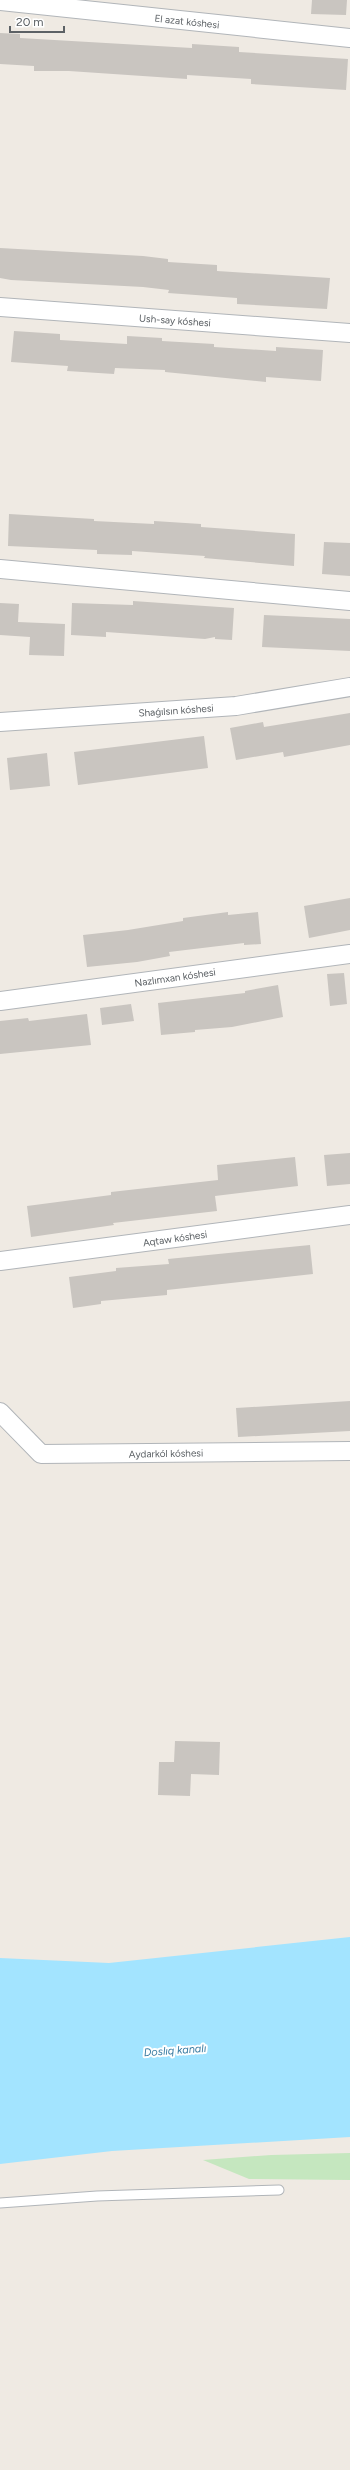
<svg xmlns="http://www.w3.org/2000/svg" width="350" height="2470" font-family="Figtree,sans-serif">
<style>
.green{fill:#c5e7bf}
.water{fill:#a3e4ff}
.building{fill:#c9c5c0}
.lines{fill:none;stroke-linecap:round;stroke-linejoin:round}
.service-casing{stroke:#b1b5b9;stroke-width:11}
.minor-casing{stroke:#b1b5b9;stroke-width:20}
.service{stroke:#fff;stroke-width:9}
.minor{stroke:#fff;stroke-width:18}
.labels{text-anchor:middle;stroke-width:4;stroke-linejoin:round;paint-order:stroke}
.street-label{font-size:10px;fill:#5c6165;stroke:#fff}
.water-label{font-size:11px;font-style:italic;fill:#387ba2;stroke:#fff}
</style>
<rect width="100%" height="100%" fill="#efeae3"/>
<path class="green" d="M 350,2153 L 350,2180 L 249,2179 L 203,2160 L 271,2155 Z"/>
<path class="water" d="M 350,1937 L 350,2137 L 112,2151 L 0,2164 L 0,1958 L 109,1963 Z"/>
<path class="building" d="M 312,0 L 347,0 L 346,15 L 311,14 Z
M 0,33 L 20,34 L 20,38 L 192,48 L 192,44 L 239,47 L 239,52 L 348,59 L 346,90 L 251,84 L 251,79 L 187,75 L 187,79 L 69,71 L 34,71 L 34,66 L 0,64 Z
M 0,248 L 143,256 L 168,259 L 168,262 L 217,265 L 217,271 L 330,278 L 327,309 L 237,304 L 237,298 L 168,293 L 169,290 L 143,287 L 11,280 L 0,278 Z
M 14,331 L 60,334 L 60,340 L 127,344 L 127,336 L 162,338 L 162,341 L 214,344 L 214,347 L 276,351 L 276,347 L 323,350 L 321,381 L 266,377 L 266,382 L 165,372 L 165,370 L 115,368 L 114,374 L 67,371 L 68,366 L 11,362 Z
M 9,514 L 94,519 L 94,521 L 154,524 L 154,521 L 201,524 L 201,527 L 295,534 L 294,566 L 204,558 L 205,556 L 132,551 L 132,555 L 97,554 L 97,550 L 8,546 Z
M 324,542 L 350,543 L 350,576 L 322,574 Z
M 133,601 L 234,608 L 232,640 L 215,639 L 215,637 L 205,639 L 106,632 L 106,637 L 71,635 L 72,603 L 133,605 Z
M 0,603 L 19,604 L 18,622 L 65,624 L 64,656 L 29,655 L 30,637 L 0,635 Z
M 264,615 L 350,619 L 350,651 L 262,647 Z
M 350,713 L 350,745 L 284,757 L 283,752 L 236,760 L 230,728 L 263,722 L 264,727 Z
M 204,736 L 208,768 L 78,785 L 74,752 Z
M 47,753 L 50,786 L 10,790 L 7,758 Z
M 350,898 L 350,930 L 309,938 L 304,906 Z
M 228,912 L 228,915 L 258,912 L 261,944 L 244,945 L 244,943 L 169,952 L 170,956 L 137,962 L 87,967 L 83,935 L 128,930 L 183,921 L 183,918 Z
M 344,973 L 347,1004 L 330,1006 L 327,974 Z
M 278,985 L 283,1017 L 232,1027 L 195,1030 L 195,1032 L 161,1035 L 158,1003 L 245,993 L 245,991 Z
M 131,1004 L 134,1021 L 102,1025 L 100,1008 Z
M 87,1014 L 91,1045 L 0,1054 L 0,1021 L 28,1018 L 29,1021 Z
M 350,1153 L 350,1184 L 327,1186 L 324,1155 Z
M 295,1157 L 298,1186 L 215,1196 L 217,1211 L 113,1223 L 114,1225 L 31,1237 L 27,1206 L 111,1195 L 111,1192 L 218,1180 L 217,1165 Z
M 310,1245 L 313,1274 L 167,1290 L 167,1295 L 101,1301 L 101,1304 L 73,1308 L 69,1277 L 116,1271 L 116,1268 L 169,1264 L 168,1259 Z
M 350,1401 L 350,1431 L 238,1437 L 236,1408 Z
M 175,1741 L 220,1742 L 219,1775 L 191,1774 L 190,1796 L 158,1795 L 159,1762 L 174,1762 Z"/>
<g class="lines">
<defs>
<path id="service" d="M 0,2203 L 97,2196 L 279,2190"/>
<path id="minor" d="M 0,1 L 350,38
M 0,307 L 350,333
M 0,569 L 350,601
M 0,722 L 236,706 L 350,687
M 0,1001 L 350,954
M 0,1261 L 350,1215
M 0,1412 L 41,1454 L 350,1451"/>
</defs>
<use href="#service" class="service-casing"/>
<use href="#minor" class="minor-casing"/>
<use href="#service" class="service"/>
<use href="#minor" class="minor"/>
</g>
<g class="labels">
<g class="street-label">
<text transform="translate(187 21) rotate(6)" y="4">El azat kóshesi</text>
<text transform="translate(175 320) rotate(4)" y="4">Ush-say kóshesi</text>
<text transform="translate(176 710) rotate(-4)" y="4">Shaǵılsın kóshesi</text>
<text transform="translate(175 977) rotate(-8)" y="4">Nazlımxan kóshesi</text>
<text transform="translate(175 1238) rotate(-8)" y="4">Aqtaw kóshesi</text>
<text transform="translate(166 1453) rotate(-1)" y="4">Aydarkól kóshesi</text>
</g>
<g class="water-label">
<text transform="translate(175 2050) rotate(-4)" y="4">Doslıq kanalı</text>
</g>
</g>
<path d="M10 26v6h54v-6" fill="none" stroke="#5c6165" stroke-width="2"/>
<text x="16" y="26" font-size="12" fill="#5c6165" stroke="#ffffff" stroke-width="3" paint-order="stroke">20 m</text>
</svg>
